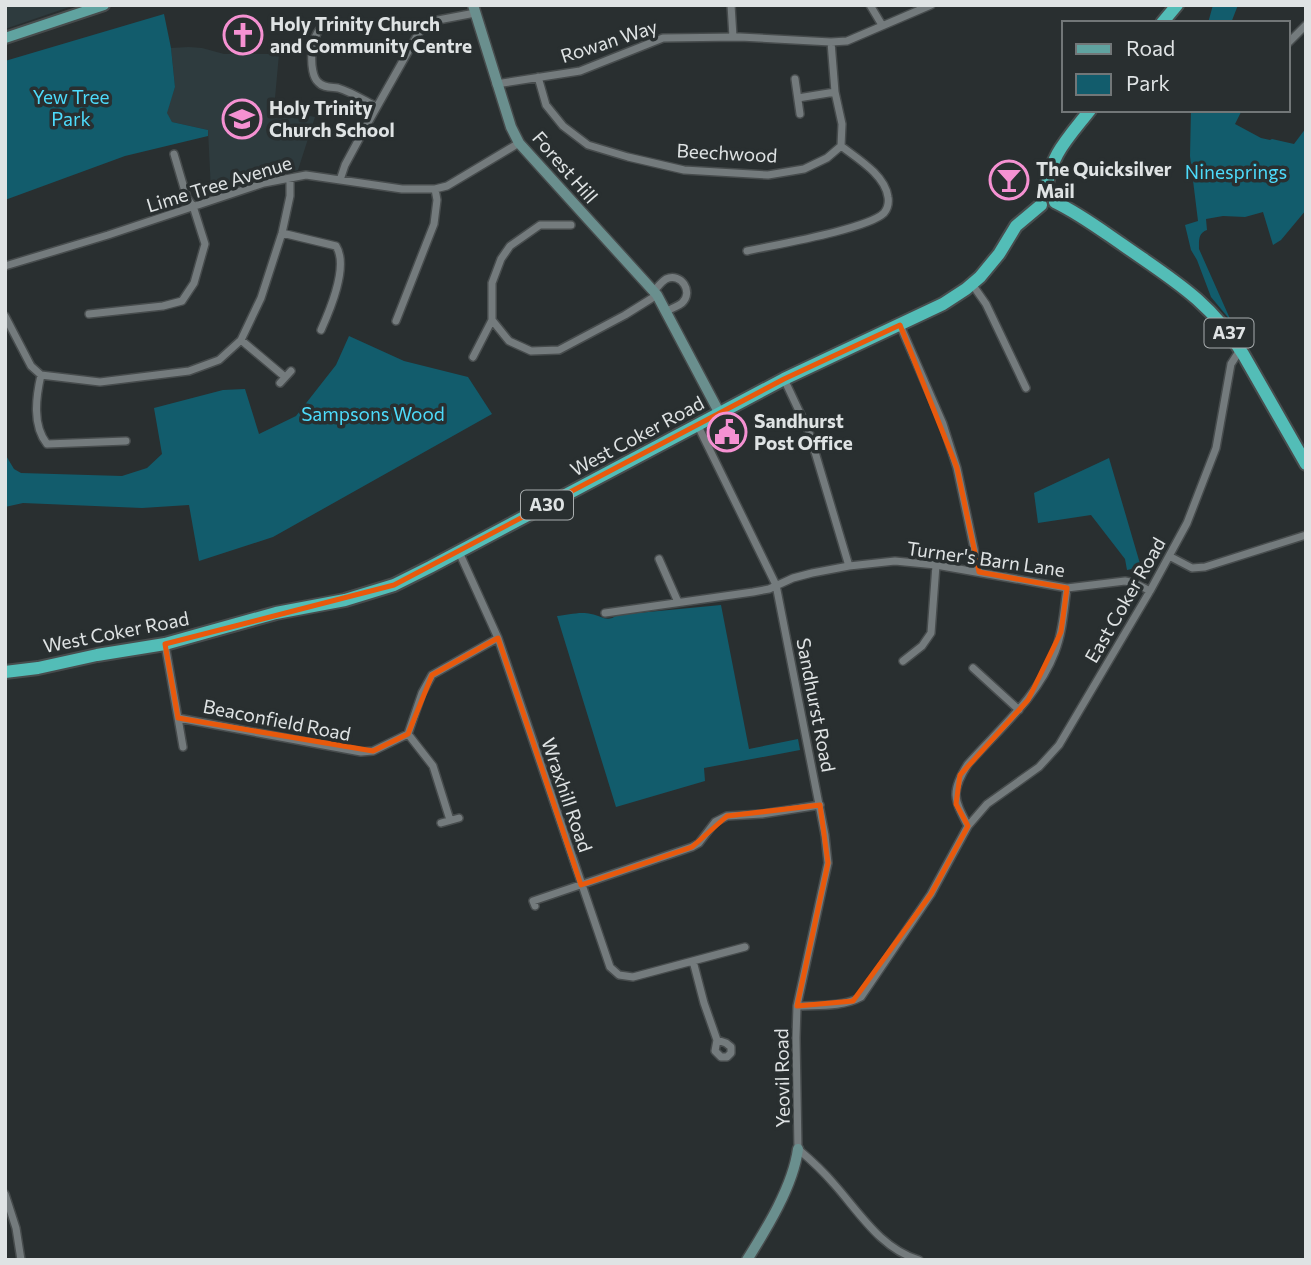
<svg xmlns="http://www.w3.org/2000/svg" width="1311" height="1265" font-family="Commissioner,sans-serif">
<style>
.built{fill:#2e3b3e}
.green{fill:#125c6c}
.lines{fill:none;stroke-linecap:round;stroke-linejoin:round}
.street-casing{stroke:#474c4d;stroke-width:10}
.secondary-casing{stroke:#474c4d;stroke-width:13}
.primary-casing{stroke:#474c4d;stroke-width:14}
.highway-casing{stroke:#474c4d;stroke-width:16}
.street{stroke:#747b7d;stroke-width:7}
.secondary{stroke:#6a8f8e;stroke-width:10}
.primary{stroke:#60a3a0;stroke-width:10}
.highway{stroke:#53bdb7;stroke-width:12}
.marked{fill:none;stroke:#e8590c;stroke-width:5;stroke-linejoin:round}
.labels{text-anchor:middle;stroke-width:7;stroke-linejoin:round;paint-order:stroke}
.shield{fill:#292f30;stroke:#a8adae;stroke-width:2}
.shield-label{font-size:18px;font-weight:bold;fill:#dfe3e4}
.poi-label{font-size:19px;font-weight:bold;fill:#dfe3e4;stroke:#292f30;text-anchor:start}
.street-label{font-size:19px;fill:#dfe3e4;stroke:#292f30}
.park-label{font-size:19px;fill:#4ddbfb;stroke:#292f30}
</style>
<rect width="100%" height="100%" fill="#292f30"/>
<path class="built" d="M 5,5 L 75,5 L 5,29 Z
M 189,47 L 202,48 L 224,54 L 279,54 L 274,109 L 315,117 L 298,170 L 211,191 L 208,130 L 172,122 L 166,113 L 175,87 L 171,48 Z"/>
<path class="green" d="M 1213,5 L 1238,5 L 1231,23 L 1208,23 Z
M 164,14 L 171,48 L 175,87 L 167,113 L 172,122 L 208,130 L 208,136 L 125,156 L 5,200 L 5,61 Z
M 1191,110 L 1242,110 L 1235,124 L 1261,138 L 1270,140 L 1272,139 L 1294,144 L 1306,128 L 1306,210 L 1281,240 L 1273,245 L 1263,212 L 1245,217 L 1223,216 L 1206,219 L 1207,230 C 1198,233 1199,241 1199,249 L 1231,321 L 1211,297 L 1197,260 L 1191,250 L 1185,225 L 1198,221 L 1190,156 Z
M 349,336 L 404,361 L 468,377 L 492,414 L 273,537 L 199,561 L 189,505 L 142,508 L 23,503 L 5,507 L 5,454 L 14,469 L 21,473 L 122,476 L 147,468 L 162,454 L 154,408 L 223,390 L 245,389 L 259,434 L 296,416 L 336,365 Z
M 1109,458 L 1141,567 L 1127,570 L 1125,559 L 1091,515 L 1038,523 L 1034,493 Z
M 721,605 L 749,749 L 798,739 L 800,750 L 704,768 L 705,781 L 616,807 L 557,616 C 567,615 581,611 591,614 C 602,616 607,623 617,615 Z"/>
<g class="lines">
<defs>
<path id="street" d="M 731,5 L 733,37
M 870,5 L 882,25
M 355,26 C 346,26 331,23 323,27 C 310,33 308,73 318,82 C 323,88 331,87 338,88 C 352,92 365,101 377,107
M 1288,43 L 1306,25
M 538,77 L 546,105 L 563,126 L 588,145 L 628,157 L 684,170 L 768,175 L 804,169 L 827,158 L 841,146 L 842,124 L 835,92 L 831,42
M 795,79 L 800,114
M 496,84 L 580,71 L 663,38 L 740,37 L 831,42 L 847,41 L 931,5
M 798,98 L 835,92
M 340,180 L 345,165 L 365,128 L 422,27 L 433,21 L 475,13
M 571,225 L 540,225 L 510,246 L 501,259 L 492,283 L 492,320 L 509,341 L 531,351 L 559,350 L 625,315 L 657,295
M 282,233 L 336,246 C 349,266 330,310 321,330
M 747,251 C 774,245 868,229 884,213 C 888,208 889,203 888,197 C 885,175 858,159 841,146
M 5,266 L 108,235 L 264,183 L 306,175 L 402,189 L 435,189 L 447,186 L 519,143
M 972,284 L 986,304 L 1026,388
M 653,292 C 657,288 661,282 666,279 C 681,272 694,292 682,303 C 678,306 671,309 666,311
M 89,314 L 163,306 L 182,301 L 194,283 L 205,244 L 193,206 L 187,198 L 174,154
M 5,316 L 31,366 L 41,375 L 100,382 L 189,371 L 219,360 L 241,340 L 261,298 L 282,233 L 290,196 L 290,178
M 396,321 L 434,224 L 437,200 L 435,189
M 900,325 L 943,424 L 957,468 L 979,572
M 241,340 L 285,377
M 473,357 L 492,320
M 41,375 C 36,397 32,425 47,444 L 126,441
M 784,379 L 809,432 L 849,566
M 280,383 L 291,371
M 698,426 L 776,585 L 825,835 L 828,863 L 797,1006 L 796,1038 L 798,1149 C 811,1160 823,1171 834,1184 C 859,1212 881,1249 919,1260
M 459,552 L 498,638 L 610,967 L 619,975 L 633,977 L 745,947
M 1169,556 L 1192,568 L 1205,567 L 1306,535
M 659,559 L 678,602
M 605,613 L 753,592 L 769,589 L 793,578 L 812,573 L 849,566 L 895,561 L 936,565 L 1067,588 L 1125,581 L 1135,583 L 1150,591
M 165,644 L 178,718 L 361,752 L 373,751 L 408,734 L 422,693 L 432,675 L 498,638
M 903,661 L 922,646 L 931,633 L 936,565
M 973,668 L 1019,710
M 178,718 L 183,747
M 408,734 L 433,766 L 450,820
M 441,823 L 459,818
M 968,826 C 954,799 950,792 968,764 C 999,729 1038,697 1055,652 C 1063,632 1064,609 1067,588
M 535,906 L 533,901 L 692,847 L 699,843 L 715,822 L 727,816 L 762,814 L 820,805
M 693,961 L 704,1003 L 717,1040 L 715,1051 L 721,1057 L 727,1057 L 731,1053 L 731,1047 L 726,1043 L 717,1040
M 797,1006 C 818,1005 843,1007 861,997 L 931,894 L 968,826 L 987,804 L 1039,767 L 1059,745 L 1150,591 L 1187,523 L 1216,448 L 1231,364 L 1240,350
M 5,1194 L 16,1228 L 21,1260"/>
<path id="secondary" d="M 473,5 L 511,127 L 519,143 L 657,295 L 720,414
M 747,1260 C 767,1228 793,1186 798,1149"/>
<path id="primary" d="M 5,38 L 104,5"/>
<path id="highway" d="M 1162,23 L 1177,5
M 1046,193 C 1048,157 1069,137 1090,110
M 1055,202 C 1080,214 1101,230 1123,245 C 1173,280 1210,301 1243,354 L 1306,464
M 5,672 L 38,668 L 97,655 L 165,644 L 276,613 L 345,600 L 394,585 L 430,567 L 784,379 L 943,304 L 966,289 L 980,277 L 999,254 L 1016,226 L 1041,205"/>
</defs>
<use href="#street" class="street-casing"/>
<use href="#secondary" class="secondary-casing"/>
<use href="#primary" class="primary-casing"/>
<use href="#highway" class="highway-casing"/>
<use href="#street" class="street"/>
<use href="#secondary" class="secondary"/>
<use href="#primary" class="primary"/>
<use href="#highway" class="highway"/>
</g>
<path class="marked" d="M 900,325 L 957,468 L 979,572 L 1067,588 L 1061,632 L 1028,700 L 960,775 L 956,804 L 968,826 L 931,894 L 853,1001 L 797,1006 L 828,863 L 820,805 L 727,816 L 692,847 L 581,885 L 498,638 L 432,675 L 408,734 L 373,751 L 178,718 L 165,644 L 394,585 L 784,379 Z"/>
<defs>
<symbol id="church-ring" viewBox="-11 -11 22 22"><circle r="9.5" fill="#292f30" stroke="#f591d2" stroke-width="1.5"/><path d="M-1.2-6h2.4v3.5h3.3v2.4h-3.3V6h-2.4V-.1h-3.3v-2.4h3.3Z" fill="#f591d2"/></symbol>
<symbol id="school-ring" viewBox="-11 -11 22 22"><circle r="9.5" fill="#292f30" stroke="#f591d2" stroke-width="1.5"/><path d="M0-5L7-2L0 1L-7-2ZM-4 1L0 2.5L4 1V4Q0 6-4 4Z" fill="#f591d2"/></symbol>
<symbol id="bar-ring" viewBox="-11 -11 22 22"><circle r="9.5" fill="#292f30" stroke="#f591d2" stroke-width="1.5"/><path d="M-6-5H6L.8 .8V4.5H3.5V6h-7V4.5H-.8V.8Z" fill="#f591d2"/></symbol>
<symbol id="civic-ring" viewBox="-11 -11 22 22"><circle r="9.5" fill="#292f30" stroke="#f591d2" stroke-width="1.5"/><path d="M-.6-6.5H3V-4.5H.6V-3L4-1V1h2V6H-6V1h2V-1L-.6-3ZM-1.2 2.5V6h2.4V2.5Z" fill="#f591d2"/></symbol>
</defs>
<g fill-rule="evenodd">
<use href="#church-ring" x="221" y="13" width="44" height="44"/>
<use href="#school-ring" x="220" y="97" width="44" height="44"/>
<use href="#bar-ring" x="987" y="158" width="44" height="44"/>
<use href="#civic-ring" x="705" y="410" width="44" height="44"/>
</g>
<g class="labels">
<g class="shield">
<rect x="1204.5" y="318.5" width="49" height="29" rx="5"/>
<rect x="521" y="490.5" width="52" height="29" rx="5"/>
</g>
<g class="shield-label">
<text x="1229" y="339">A37</text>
<text x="547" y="511">A30</text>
</g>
<g class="poi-label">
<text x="270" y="31">Holy Trinity Church<tspan x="270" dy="22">and Community Centre</tspan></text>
<text x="269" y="115">Holy Trinity<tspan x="269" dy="22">Church School</tspan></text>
<text x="1036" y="176">The Quicksilver<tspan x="1036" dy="22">Mail</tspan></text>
<text x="754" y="428">Sandhurst<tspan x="754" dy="22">Post Office</tspan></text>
</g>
<g class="street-label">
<text transform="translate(609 41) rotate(-18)" y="7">Rowan Way</text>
<text transform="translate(727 153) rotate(3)" y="7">Beechwood</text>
<text transform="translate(565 167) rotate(49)" y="7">Forest Hill</text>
<text transform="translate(219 184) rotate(-17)" y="7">Lime Tree Avenue</text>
<text transform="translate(637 436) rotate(-28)" y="7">West Coker Road</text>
<text transform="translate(986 559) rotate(8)" y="7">Turner's Barn Lane</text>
<text transform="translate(1125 600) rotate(-60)" y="7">East Coker Road</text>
<text transform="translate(116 632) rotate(-11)" y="7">West Coker Road</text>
<text transform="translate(816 705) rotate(79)" y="7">Sandhurst Road</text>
<text transform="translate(277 720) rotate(11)" y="7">Beaconfield Road</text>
<text transform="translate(567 795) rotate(71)" y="7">Wraxhill Road</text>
<text transform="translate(782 1078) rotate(-91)" y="7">Yeovil Road</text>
</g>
<g class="park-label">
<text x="71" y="104">Yew Tree<tspan x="71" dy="22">Park</tspan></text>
<text x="1236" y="179">Ninesprings</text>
<text x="373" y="421">Sampsons Wood</text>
</g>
</g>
<rect width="1311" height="1265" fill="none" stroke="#dfe3e4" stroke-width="14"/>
<rect x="1062" y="21" width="228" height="91" fill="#292f30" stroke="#727778" stroke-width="2"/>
<rect x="1076" y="44" width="35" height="10" fill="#60a3a0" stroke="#727778" stroke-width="2"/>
<text x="1126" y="56" font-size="21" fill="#dfe3e4">Road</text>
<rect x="1076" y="74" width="35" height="21" fill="#125c6c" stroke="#727778" stroke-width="2"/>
<text x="1126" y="91" font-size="21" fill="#dfe3e4">Park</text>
</svg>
